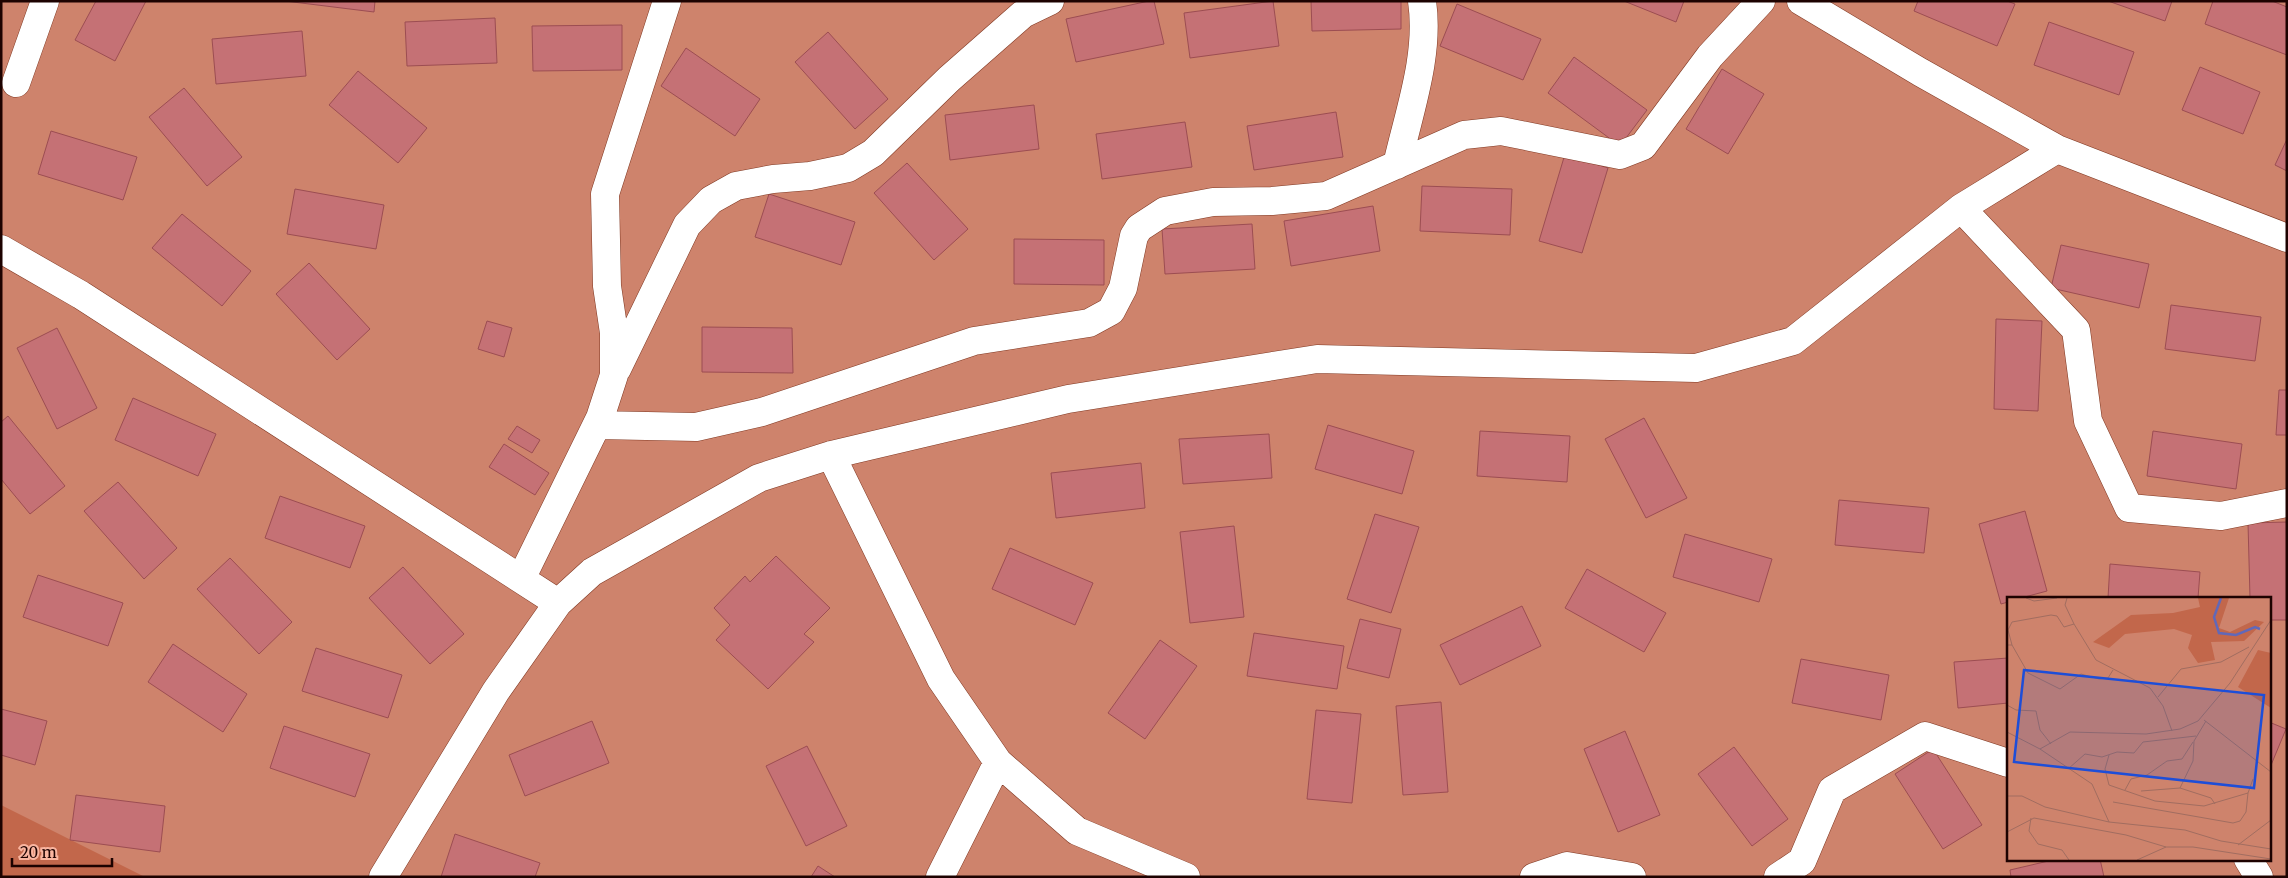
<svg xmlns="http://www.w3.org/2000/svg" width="2288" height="878" font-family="Merriweather,serif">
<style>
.green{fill:#ce836c;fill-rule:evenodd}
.forest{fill:#c2674b}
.building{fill:#c57175;stroke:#9c4d52}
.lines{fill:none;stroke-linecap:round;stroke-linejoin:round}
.street-casing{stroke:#803822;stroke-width:29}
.street{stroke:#fff;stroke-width:28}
.inset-river{fill:none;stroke:#6168b8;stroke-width:2.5}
.inset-road{fill:none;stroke:#a16d60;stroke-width:1}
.view{fill:#1d4ed8;fill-opacity:0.15;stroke:#1d4ed8;stroke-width:2.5}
.inset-edge{fill:none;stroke:#1d0200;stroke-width:2.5}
</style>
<rect width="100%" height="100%" fill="#f9b5a0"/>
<path class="green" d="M 1,1 L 2287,1 L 2287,877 L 1,877 ZM 2008,598 L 2269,598 L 2269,859 L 2008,859 Z"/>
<path class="forest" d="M 1,805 L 145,877 L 1,877 Z"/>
<path class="building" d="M 96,1 L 146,1 L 115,61 L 75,40 Z
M 285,1 L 375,1 L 374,12 Z
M 1149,1 L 1154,1 L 1164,44 L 1076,62 L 1066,19 Z
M 1273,1 L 1279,46 L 1190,58 L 1184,13 Z
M 1311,1 L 1401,1 L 1401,29 L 1312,31 Z
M 1624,1 L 1684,1 L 1676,22 Z
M 1918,1 L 2007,1 L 2015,4 L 1997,46 L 1914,11 Z
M 2108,1 L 2172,1 L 2165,21 Z
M 2213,1 L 2272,1 L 2287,7 L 2287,55 L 2205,24 Z
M 1457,4 L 1541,39 L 1523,80 L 1440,46 Z
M 495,18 L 497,63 L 407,66 L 405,22 Z
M 2049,22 L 2134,52 L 2119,95 L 2034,65 Z
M 622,25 L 622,70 L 533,71 L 532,26 Z
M 302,31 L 306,76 L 216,84 L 212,39 Z
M 828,32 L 888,99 L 855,129 L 795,62 Z
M 686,48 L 760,99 L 735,136 L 661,86 Z
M 1574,57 L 1647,110 L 1620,146 L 1548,93 Z
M 2200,67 L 2260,92 L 2243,134 L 2182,110 Z
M 1722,69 L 1764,94 L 1728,154 L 1686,129 Z
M 358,71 L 427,128 L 398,163 L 329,105 Z
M 184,88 L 242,157 L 207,186 L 149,117 Z
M 1034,105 L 1039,149 L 950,160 L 945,115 Z
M 1336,112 L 1343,157 L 1254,170 L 1247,126 Z
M 1185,122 L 1192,167 L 1102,179 L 1096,134 Z
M 51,131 L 137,157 L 123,200 L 38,174 Z
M 2287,139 L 2287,171 L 2275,165 Z
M 1565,154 L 1608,168 L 1582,253 L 1539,241 Z
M 907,163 L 968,229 L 934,260 L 874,193 Z
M 1422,186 L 1512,189 L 1510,235 L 1420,231 Z
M 295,189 L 384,205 L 376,249 L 287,234 Z
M 769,194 L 855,222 L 841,265 L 755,237 Z
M 1373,206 L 1380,251 L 1291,266 L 1284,221 Z
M 182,214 L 251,271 L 222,306 L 152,248 Z
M 1252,224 L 1255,269 L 1165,274 L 1162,229 Z
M 1014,239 L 1104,240 L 1104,285 L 1014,284 Z
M 2061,245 L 2149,264 L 2139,308 L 2051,288 Z
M 309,263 L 370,329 L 337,360 L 276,294 Z
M 2171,305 L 2261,317 L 2255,361 L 2165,349 Z
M 1996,319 L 2042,321 L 2038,411 L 1994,409 Z
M 487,321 L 512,328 L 504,357 L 478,349 Z
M 702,327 L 792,328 L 793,373 L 702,372 Z
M 57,328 L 97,408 L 57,429 L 17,348 Z
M 2279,390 L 2287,390 L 2287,435 L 2276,435 Z
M 133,398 L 216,434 L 198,476 L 115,440 Z
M 8,416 L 65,486 L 30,514 L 1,479 L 1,422 Z
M 1644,418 L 1687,498 L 1646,518 L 1605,439 Z
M 1328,425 L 1414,451 L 1402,494 L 1315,469 Z
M 517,426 L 540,440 L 532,453 L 508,439 Z
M 1480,431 L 1570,436 L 1567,482 L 1477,476 Z
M 2153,431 L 2242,444 L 2236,489 L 2147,476 Z
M 1269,434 L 1272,478 L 1183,484 L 1179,439 Z
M 504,444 L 549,473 L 535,495 L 489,467 Z
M 1141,463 L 1145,508 L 1056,518 L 1051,473 Z
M 118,482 L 177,548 L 144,579 L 84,511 Z
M 280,496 L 365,526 L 350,568 L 265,538 Z
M 1839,500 L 1929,508 L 1924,553 L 1835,545 Z
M 2025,511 L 2047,591 L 2021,598 L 2008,598 L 2008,602 L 2001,604 L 1979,524 Z
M 1375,514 L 1419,527 L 1391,613 L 1347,599 Z
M 2287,522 L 2287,620 L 2269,620 L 2269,598 L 2250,598 L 2248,523 Z
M 1234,526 L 1244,617 L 1190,623 L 1180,532 Z
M 1685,534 L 1772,559 L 1759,602 L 1673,577 Z
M 1010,548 L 1093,583 L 1075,625 L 992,589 Z
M 776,556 L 830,608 L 804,634 L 814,642 L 768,689 L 716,640 L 730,625 L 714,608 L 745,576 L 750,582 Z
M 230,558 L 292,622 L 259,654 L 197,589 Z
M 2110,564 L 2200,572 L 2198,598 L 2108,598 Z
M 403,567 L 464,634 L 430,664 L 369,598 Z
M 1587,569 L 1666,613 L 1644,652 L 1565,608 Z
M 38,575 L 123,603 L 108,646 L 23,617 Z
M 1522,606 L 1541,646 L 1460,685 L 1440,645 Z
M 1360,619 L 1401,629 L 1389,678 L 1347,668 Z
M 1254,633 L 1344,646 L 1337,689 L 1247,676 Z
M 1160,640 L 1197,666 L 1145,739 L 1108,713 Z
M 173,644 L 247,694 L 223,732 L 148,682 Z
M 316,648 L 402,675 L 388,718 L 302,691 Z
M 2008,658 L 2008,703 L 1958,708 L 1954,662 Z
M 1801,659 L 1889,675 L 1881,720 L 1792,703 Z
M 1441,702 L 1448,792 L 1403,795 L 1396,706 Z
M 1,709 L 47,721 L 35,765 L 1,755 Z
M 1316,710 L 1361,714 L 1352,803 L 1307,799 Z
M 592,721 L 609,763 L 525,796 L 509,755 Z
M 2269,722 L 2286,729 L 2269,770 Z
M 284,726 L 370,754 L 355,797 L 270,768 Z
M 1625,731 L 1660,815 L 1618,832 L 1584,749 Z
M 807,746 L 847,826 L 806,846 L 766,766 Z
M 1734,747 L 1788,819 L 1752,846 L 1698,774 Z
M 1933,749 L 1982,825 L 1943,849 L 1895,774 Z
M 76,795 L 165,806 L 160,852 L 70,840 Z
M 455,834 L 540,863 L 535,877 L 441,877 Z
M 2057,859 L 2100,859 L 2104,877 L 2011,877 L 2010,870 Z
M 818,866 L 835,877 L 811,877 Z"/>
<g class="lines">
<defs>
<path id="street" d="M 1801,1 L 1920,72 L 2057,149 L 2287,238
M 16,83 L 45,1
M 1397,165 C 1409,112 1430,55 1422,1
M 1961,208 L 2076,330 L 2088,421 L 2129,508 L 2221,516 L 2287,503
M 1,249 L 81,295 L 558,603
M 617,369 L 687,225 L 711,200 L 736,186 L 773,179 L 810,176 L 848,168 L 873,153 L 949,79 L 1023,14 L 1050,1
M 597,425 L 696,427 L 762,412 L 974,341 L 1089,323 L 1111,311 L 1123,288 L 1134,236 L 1139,228 L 1165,211 L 1213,202 L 1272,201 L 1326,196 L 1464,135 L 1501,131 L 1620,155 L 1643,146 L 1710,56 L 1761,1
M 831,455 L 941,679 L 998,762 L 1077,831 L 1186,877
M 521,579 L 600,418 L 614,375 L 614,333 L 607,286 L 605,194 L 667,1
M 2248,859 L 2259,877
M 383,877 L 496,691 L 558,603 L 592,572 L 759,478 L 831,455 L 1068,399 L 1317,359 L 1696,368 L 1793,341 L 1961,208 L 2057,149
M 940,877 L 998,762
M 1534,877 L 1567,866 L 1632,877
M 1778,877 L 1802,861 L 1832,790 L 1925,736 L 2008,763"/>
</defs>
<use href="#street" class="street-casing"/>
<use href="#street" class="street"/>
</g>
<g transform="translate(2007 597)">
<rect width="264" height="264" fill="#f9b5a0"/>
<path d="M 0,1 L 264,1 L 264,263 L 0,263 Z" fill="#ce836c"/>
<path d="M 191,1 L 222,1 L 212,31 L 223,35 L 248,23 L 257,25 L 237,44 L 204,45 L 208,63 L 191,66 L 181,51 L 185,38 L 167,32 L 118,37 L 102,51 L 86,45 L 124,18 L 166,16 L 193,10 ZM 251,53 L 264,56 L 264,111 L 231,90 Z" fill="#c2674b"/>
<path class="inset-river" d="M 214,1 L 207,20 L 212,36 L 229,38 L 248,30 L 253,32"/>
<path class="inset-road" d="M 19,1 L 27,4 L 50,1M 60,1 L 58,8 L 67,27 L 89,63 L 143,91 L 156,109 L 165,134M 0,48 L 5,48 L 21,76 L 53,92 L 74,77 L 92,82 L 101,81 L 106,73M 5,48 L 1,33 L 5,25 L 44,18 L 50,19 L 57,30 L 67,27M 151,100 L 174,72 L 214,65 L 242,50M 0,108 L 9,113 L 29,114 L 33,133 L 44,147M 197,123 L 264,175M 0,135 L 33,152 L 85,187 L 102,225M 33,152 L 63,135 L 139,137 L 173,132 L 191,124 L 223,86 L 264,23M 102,158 L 98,172 L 102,188 L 148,204 L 197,209 L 241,196 L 246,182M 61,172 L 78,157 L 95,160 L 110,155 L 127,156 L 136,145 L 189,139M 173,191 L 204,201 L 208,207M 118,193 L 124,182 L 140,178 L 160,164 L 175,162 L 186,145M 134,194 L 173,191 L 186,164 L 187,144 L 199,124M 0,199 L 15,199 L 38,210 L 102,225 L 178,233 L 214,244 L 264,252M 106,205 L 226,226 L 233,224 L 239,215 L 241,196M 24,221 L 22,234 L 31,247 L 55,253 L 62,263M 0,235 L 27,221 L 119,238 L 159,250 L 186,250 L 264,262M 231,248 L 264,223M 130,263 L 159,250"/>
<path class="view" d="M 17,73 L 257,98 L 247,191 L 7,165 Z"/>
<rect width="264" height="264" class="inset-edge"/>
</g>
<rect width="2288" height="878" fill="none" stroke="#1d0200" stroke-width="5"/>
<path d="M12 858v8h100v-8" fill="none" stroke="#1d0200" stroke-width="2.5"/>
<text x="20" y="858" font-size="15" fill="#1d0200" stroke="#f9b5a0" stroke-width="4" paint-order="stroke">20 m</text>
</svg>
